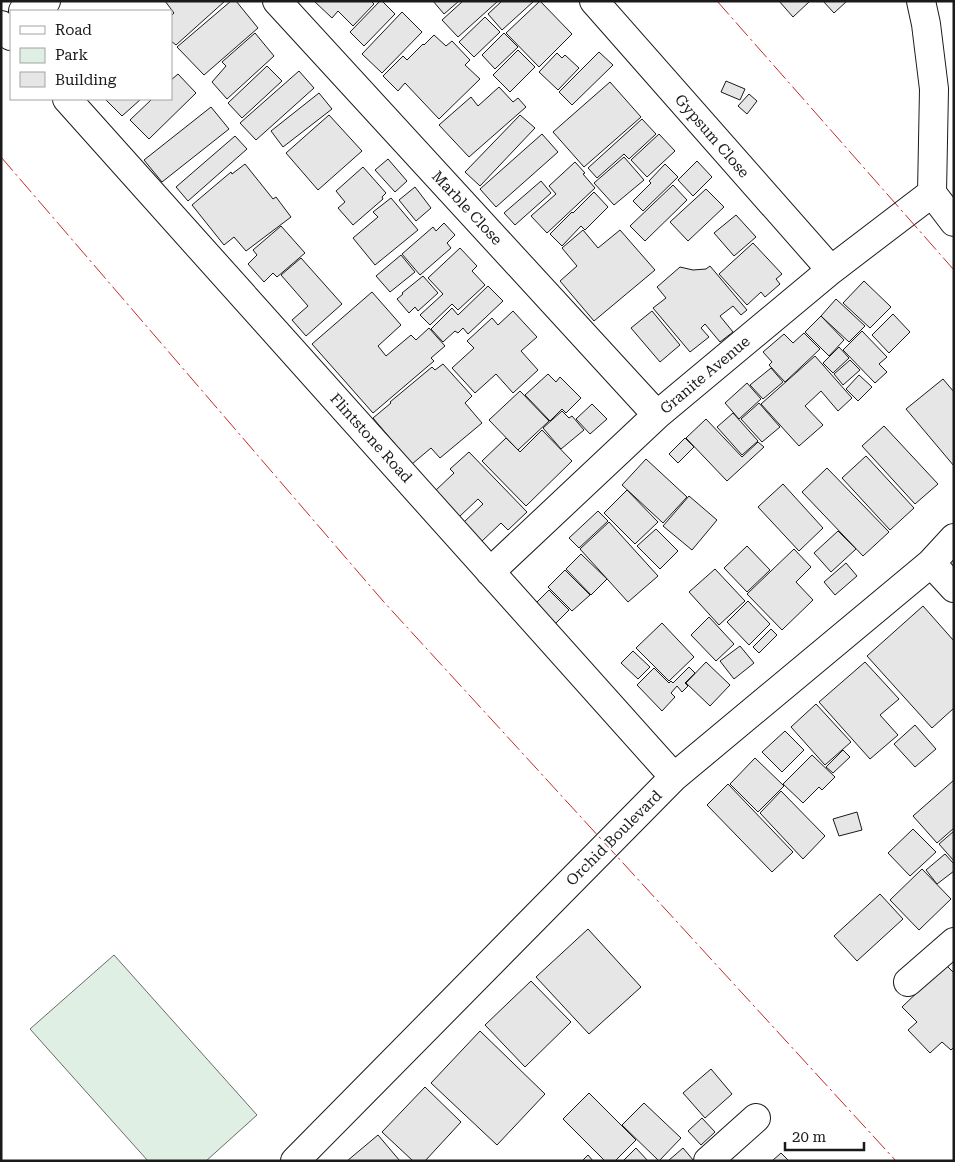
<svg xmlns="http://www.w3.org/2000/svg" width="955" height="1162" font-family="'Roboto Serif',serif">
<style>
.green{fill:#e0efe3;stroke:#6a6a6a}
.building{fill:#e6e6e6;stroke:#1a1a1a}
.lines{fill:none;stroke-linecap:round;stroke-linejoin:round}
.minor-casing{stroke:#1a1a1a;stroke-width:30}
.minor{stroke:#fff;stroke-width:28}
.power{stroke:#c62828;stroke-width:1;stroke-dasharray:18 4 2.5 4;stroke-linecap:butt}
.labels{text-anchor:middle;stroke-width:4;stroke-linejoin:round;paint-order:stroke}
.street-label{font-size:15px;fill:#1a1a1a;stroke:#fff}
</style>
<rect width="100%" height="100%" fill="#fff"/>
<path class="green" d="M 114,955 L 257,1115 L 206,1161 L 148,1161 L 30,1029 Z"/>
<path class="building" d="M 165,1 L 225,1 L 176,45 L 171,41 L 171,16 L 174,13 Z
M 231,1 L 236,1 L 258,28 L 204,75 L 177,47 Z
M 314,1 L 371,1 L 374,4 L 353,26 L 338,11 L 332,18 Z
M 380,1 L 382,1 L 395,14 L 364,46 L 350,32 Z
M 433,1 L 459,1 L 444,14 Z
M 463,1 L 498,1 L 458,37 L 442,20 Z
M 502,1 L 534,1 L 502,30 L 488,14 Z
M 540,1 L 572,34 L 539,67 L 506,33 Z
M 779,1 L 810,1 L 793,17 Z
M 823,1 L 847,1 L 834,13 Z
M 402,12 L 422,32 L 382,73 L 362,54 Z
M 485,17 L 500,32 L 474,57 L 459,42 Z
M 255,33 L 274,56 L 227,99 L 212,82 L 226,66 L 222,62 Z
M 504,33 L 518,47 L 495,69 L 482,55 Z
M 434,35 L 446,46 L 452,41 L 470,60 L 465,65 L 480,79 L 439,119 L 405,83 L 398,91 L 383,76 L 403,56 L 407,60 L 423,44 L 424,45 Z
M 518,50 L 535,67 L 510,92 L 493,75 Z
M 599,52 L 613,65 L 572,105 L 559,92 Z
M 557,53 L 562,58 L 565,55 L 579,68 L 558,90 L 539,72 Z
M 267,66 L 282,81 L 242,118 L 228,103 Z
M 299,71 L 314,88 L 256,140 L 240,123 Z
M 178,74 L 196,93 L 149,139 L 130,120 L 152,99 L 171,99 L 171,80 Z
M 726,81 L 745,89 L 740,100 L 721,92 Z
M 610,82 L 641,117 L 584,167 L 553,132 Z
M 499,87 L 513,102 L 518,98 L 526,107 L 469,157 L 439,125 L 471,97 L 478,106 Z
M 319,93 L 332,109 L 283,147 L 271,131 Z
M 749,94 L 757,101 L 747,114 L 738,106 Z
M 105,99 L 141,99 L 122,116 Z
M 211,107 L 229,129 L 162,182 L 144,160 Z
M 329,115 L 362,151 L 318,190 L 286,153 Z
M 520,115 L 535,128 L 480,186 L 465,172 Z
M 642,119 L 656,134 L 629,159 L 624,154 L 597,178 L 588,168 Z
M 542,134 L 558,152 L 496,207 L 480,189 Z
M 659,134 L 675,151 L 647,177 L 631,160 Z
M 235,136 L 247,149 L 188,201 L 176,187 Z
M 624,157 L 644,180 L 614,205 L 594,183 Z
M 388,159 L 407,181 L 395,192 L 375,170 Z
M 697,161 L 712,177 L 693,196 L 678,180 Z
M 575,162 L 585,173 L 583,174 L 595,188 L 547,233 L 531,216 L 556,194 L 549,186 Z
M 245,164 L 273,199 L 276,197 L 291,217 L 246,251 L 234,237 L 224,245 L 192,205 L 231,172 L 232,174 Z
M 665,164 L 678,177 L 643,211 L 633,201 L 651,183 L 649,181 Z
M 363,167 L 386,193 L 382,197 L 383,199 L 353,225 L 338,208 L 345,202 L 336,191 Z
M 541,181 L 551,193 L 515,225 L 504,213 Z
M 673,185 L 687,200 L 645,241 L 630,226 Z
M 415,187 L 431,208 L 416,221 L 399,200 Z
M 706,189 L 724,207 L 688,241 L 670,222 Z
M 594,192 L 608,207 L 585,230 L 581,226 L 562,246 L 550,234 L 572,212 L 573,213 Z
M 391,198 L 418,230 L 375,265 L 353,238 L 378,217 L 373,212 Z
M 736,215 L 756,237 L 734,256 L 714,233 Z
M 444,223 L 455,235 L 447,243 L 451,248 L 420,275 L 402,254 L 433,227 L 436,231 Z
M 281,226 L 305,253 L 277,277 L 273,273 L 264,282 L 248,264 L 257,255 L 253,250 Z
M 583,230 L 598,248 L 620,230 L 655,270 L 594,321 L 560,281 L 577,266 L 562,248 Z
M 753,243 L 782,274 L 776,279 L 780,284 L 765,297 L 761,292 L 747,305 L 719,274 Z
M 460,248 L 477,266 L 472,271 L 485,285 L 458,310 L 452,304 L 430,325 L 420,315 L 443,294 L 428,278 Z
M 401,255 L 415,272 L 390,292 L 376,276 Z
M 301,258 L 342,304 L 306,336 L 292,320 L 308,306 L 281,275 Z
M 710,266 L 747,310 L 741,315 L 733,306 L 720,316 L 733,332 L 720,342 L 705,324 L 701,328 L 709,337 L 690,352 L 653,308 L 666,298 L 657,287 L 680,267 L 693,270 L 706,269 Z
M 423,276 L 438,293 L 418,311 L 415,307 L 409,313 L 397,299 L 403,294 L 402,293 Z
M 864,281 L 891,307 L 870,328 L 843,303 Z
M 488,286 L 503,301 L 468,334 L 463,328 L 458,333 L 455,331 L 443,342 L 431,329 L 452,308 L 458,315 Z
M 372,292 L 401,325 L 378,346 L 386,356 L 411,335 L 416,340 L 429,328 L 445,346 L 431,358 L 434,361 L 373,413 L 312,344 Z
M 836,299 L 865,326 L 849,342 L 821,316 Z
M 513,311 L 537,337 L 521,351 L 538,370 L 513,393 L 496,374 L 475,393 L 452,368 L 474,348 L 467,341 L 492,318 L 498,325 Z
M 652,311 L 680,345 L 660,362 L 631,328 Z
M 893,314 L 910,332 L 889,353 L 872,335 Z
M 821,316 L 844,340 L 829,356 L 805,332 Z
M 862,331 L 887,357 L 879,364 L 887,372 L 875,383 L 843,350 Z
M 804,333 L 820,349 L 785,382 L 769,365 L 772,362 L 763,352 L 784,334 L 793,343 Z
M 839,347 L 849,358 L 833,373 L 823,363 Z
M 815,356 L 852,398 L 838,411 L 821,391 L 805,406 L 823,425 L 799,446 L 761,404 Z
M 850,360 L 860,370 L 843,385 L 834,374 Z
M 443,364 L 472,396 L 465,403 L 482,423 L 440,458 L 431,448 L 412,464 L 373,418 L 391,403 L 390,402 L 432,367 L 435,370 Z
M 771,368 L 783,382 L 763,399 L 750,385 Z
M 548,374 L 556,382 L 560,377 L 581,398 L 566,413 L 562,409 L 550,421 L 525,395 Z
M 859,375 L 872,387 L 858,401 L 846,389 Z
M 943,379 L 954,392 L 954,466 L 906,409 Z
M 747,383 L 761,399 L 739,419 L 725,403 Z
M 520,391 L 549,421 L 518,450 L 489,420 Z
M 759,403 L 780,427 L 762,442 L 741,419 Z
M 592,404 L 607,419 L 590,434 L 576,419 Z
M 562,411 L 569,418 L 572,416 L 584,430 L 561,449 L 543,428 Z
M 733,413 L 758,441 L 742,455 L 717,427 Z
M 706,419 L 742,457 L 758,442 L 764,447 L 727,481 L 686,438 Z
M 884,426 L 938,484 L 915,504 L 862,446 Z
M 542,430 L 572,461 L 526,506 L 482,461 L 506,438 L 520,452 Z
M 685,438 L 694,447 L 678,463 L 669,454 Z
M 469,452 L 527,512 L 508,530 L 501,523 L 481,542 L 463,523 L 483,504 L 478,499 L 459,517 L 435,491 L 454,473 L 450,469 Z
M 866,456 L 914,508 L 890,530 L 842,478 Z
M 646,459 L 687,497 L 663,523 L 622,485 Z
M 827,468 L 889,532 L 863,556 L 802,492 Z
M 783,484 L 823,528 L 799,551 L 758,507 Z
M 627,490 L 658,522 L 635,544 L 604,513 Z
M 689,496 L 717,520 L 692,550 L 663,526 Z
M 598,511 L 608,521 L 579,548 L 569,538 Z
M 609,522 L 658,576 L 628,602 L 580,549 Z
M 656,529 L 678,551 L 660,569 L 637,546 Z
M 838,531 L 856,549 L 831,572 L 814,553 Z
M 747,546 L 770,570 L 747,592 L 724,568 Z
M 794,549 L 811,567 L 796,582 L 813,600 L 782,630 L 747,594 Z
M 581,554 L 607,579 L 591,595 L 566,569 Z
M 846,563 L 857,576 L 835,595 L 824,582 Z
M 715,569 L 745,601 L 719,625 L 689,592 Z
M 565,570 L 590,595 L 572,611 L 548,587 Z
M 549,590 L 569,610 L 553,626 L 533,606 Z
M 748,601 L 770,624 L 749,645 L 727,622 Z
M 923,606 L 954,641 L 954,708 L 932,728 L 867,656 Z
M 709,617 L 734,644 L 716,661 L 691,635 Z
M 662,623 L 694,657 L 669,681 L 636,648 Z
M 771,629 L 777,635 L 759,653 L 753,647 Z
M 740,646 L 754,663 L 734,679 L 720,661 Z
M 633,651 L 650,667 L 638,679 L 621,663 Z
M 706,662 L 730,685 L 710,706 L 686,683 Z
M 865,662 L 899,699 L 880,715 L 898,735 L 870,759 L 819,702 Z
M 689,667 L 695,673 L 685,683 L 688,686 L 682,692 L 677,686 L 671,693 L 675,697 L 662,711 L 637,685 L 654,668 L 669,683 L 671,681 L 673,683 Z
M 816,704 L 851,742 L 825,765 L 791,727 Z
M 915,725 L 936,749 L 915,767 L 894,744 Z
M 785,731 L 804,750 L 782,772 L 762,752 Z
M 843,750 L 850,757 L 833,773 L 826,767 Z
M 812,755 L 835,777 L 822,790 L 819,787 L 803,803 L 783,784 Z
M 755,758 L 784,786 L 758,812 L 730,784 Z
M 954,780 L 954,828 L 937,843 L 913,816 Z
M 728,784 L 793,852 L 772,872 L 707,805 Z
M 781,791 L 825,836 L 803,859 L 760,813 Z
M 857,812 L 862,830 L 839,836 L 833,819 Z
M 913,829 L 936,852 L 910,876 L 888,853 Z
M 954,831 L 954,861 L 939,844 Z
M 945,854 L 954,864 L 954,871 L 937,884 L 926,870 Z
M 922,869 L 951,899 L 919,930 L 890,900 Z
M 880,894 L 903,919 L 857,961 L 834,936 Z
M 588,929 L 641,987 L 589,1034 L 536,977 Z
M 946,965 L 954,973 L 954,1047 L 951,1050 L 942,1042 L 930,1053 L 908,1030 L 917,1022 L 902,1007 Z
M 531,981 L 571,1022 L 525,1067 L 485,1025 Z
M 480,1031 L 545,1094 L 497,1145 L 431,1083 Z
M 711,1069 L 732,1094 L 705,1118 L 683,1093 Z
M 425,1087 L 461,1122 L 425,1161 L 413,1161 L 382,1132 Z
M 589,1093 L 636,1140 L 615,1161 L 605,1161 L 563,1119 Z
M 644,1103 L 681,1138 L 659,1161 L 622,1125 Z
M 702,1118 L 715,1132 L 701,1145 L 688,1131 Z
M 378,1135 L 400,1161 L 347,1161 Z
M 636,1148 L 648,1161 L 623,1161 Z
M 683,1148 L 694,1161 L 668,1161 Z
M 781,1153 L 789,1161 L 772,1161 Z
M 588,1155 L 593,1161 L 582,1161 Z"/>
<g class="lines">
<defs>
<path id="minor" d="M 277,1 L 657,415
M 594,1 L 831,270
M 921,1 L 926,24 L 934,89 L 932,193 L 954,222
M 23,11 L 46,1
M 1,25 L 11,36
M 67,99 L 674,777
M 931,563 L 954,588
M 490,572 L 657,415 L 831,270 L 932,193
M 908,982 L 954,942
M 295,1161 L 674,777 L 931,563 L 954,538
M 708,1161 L 756,1118"/>
</defs>
<use href="#minor" class="minor-casing"/>
<use href="#minor" class="minor"/>
<path class="power" d="M 717,1 L 954,270
M 1,157 L 383,601 L 896,1161"/>
</g>
<g class="labels">
<g class="street-label">
<text transform="translate(712 136) rotate(49)" y="5">Gypsum Close</text>
<text transform="translate(467 208) rotate(47)" y="5">Marble Close</text>
<text transform="translate(705 375) rotate(-40)" y="5">Granite Avenue</text>
<text transform="translate(371 438) rotate(48)" y="5">Flintstone Road</text>
<text transform="translate(614 838) rotate(-45)" y="5">Orchid Boulevard</text>
</g>
</g>
<rect width="955" height="1162" fill="none" stroke="#1a1a1a" stroke-width="5"/>
<rect x="10" y="10" width="162" height="90" fill="#ffffff" stroke="#a3a3a3"/>
<rect x="20" y="26" width="25" height="8" fill="#ffffff" stroke="#a3a3a3"/>
<text x="55" y="35" font-size="15" fill="#1a1a1a">Road</text>
<rect x="20" y="48" width="25" height="15" fill="#e0efe3" stroke="#a3a3a3"/>
<text x="55" y="60" font-size="15" fill="#1a1a1a">Park</text>
<rect x="20" y="72" width="25" height="15" fill="#e6e6e6" stroke="#a3a3a3"/>
<text x="55" y="85" font-size="15" fill="#1a1a1a">Building</text>
<path d="M785 1142v8h79v-8" fill="none" stroke="#1a1a1a" stroke-width="2.5"/>
<text x="792" y="1142" font-size="15" fill="#1a1a1a" stroke="#ffffff" stroke-width="4" paint-order="stroke">20 m</text>
</svg>
